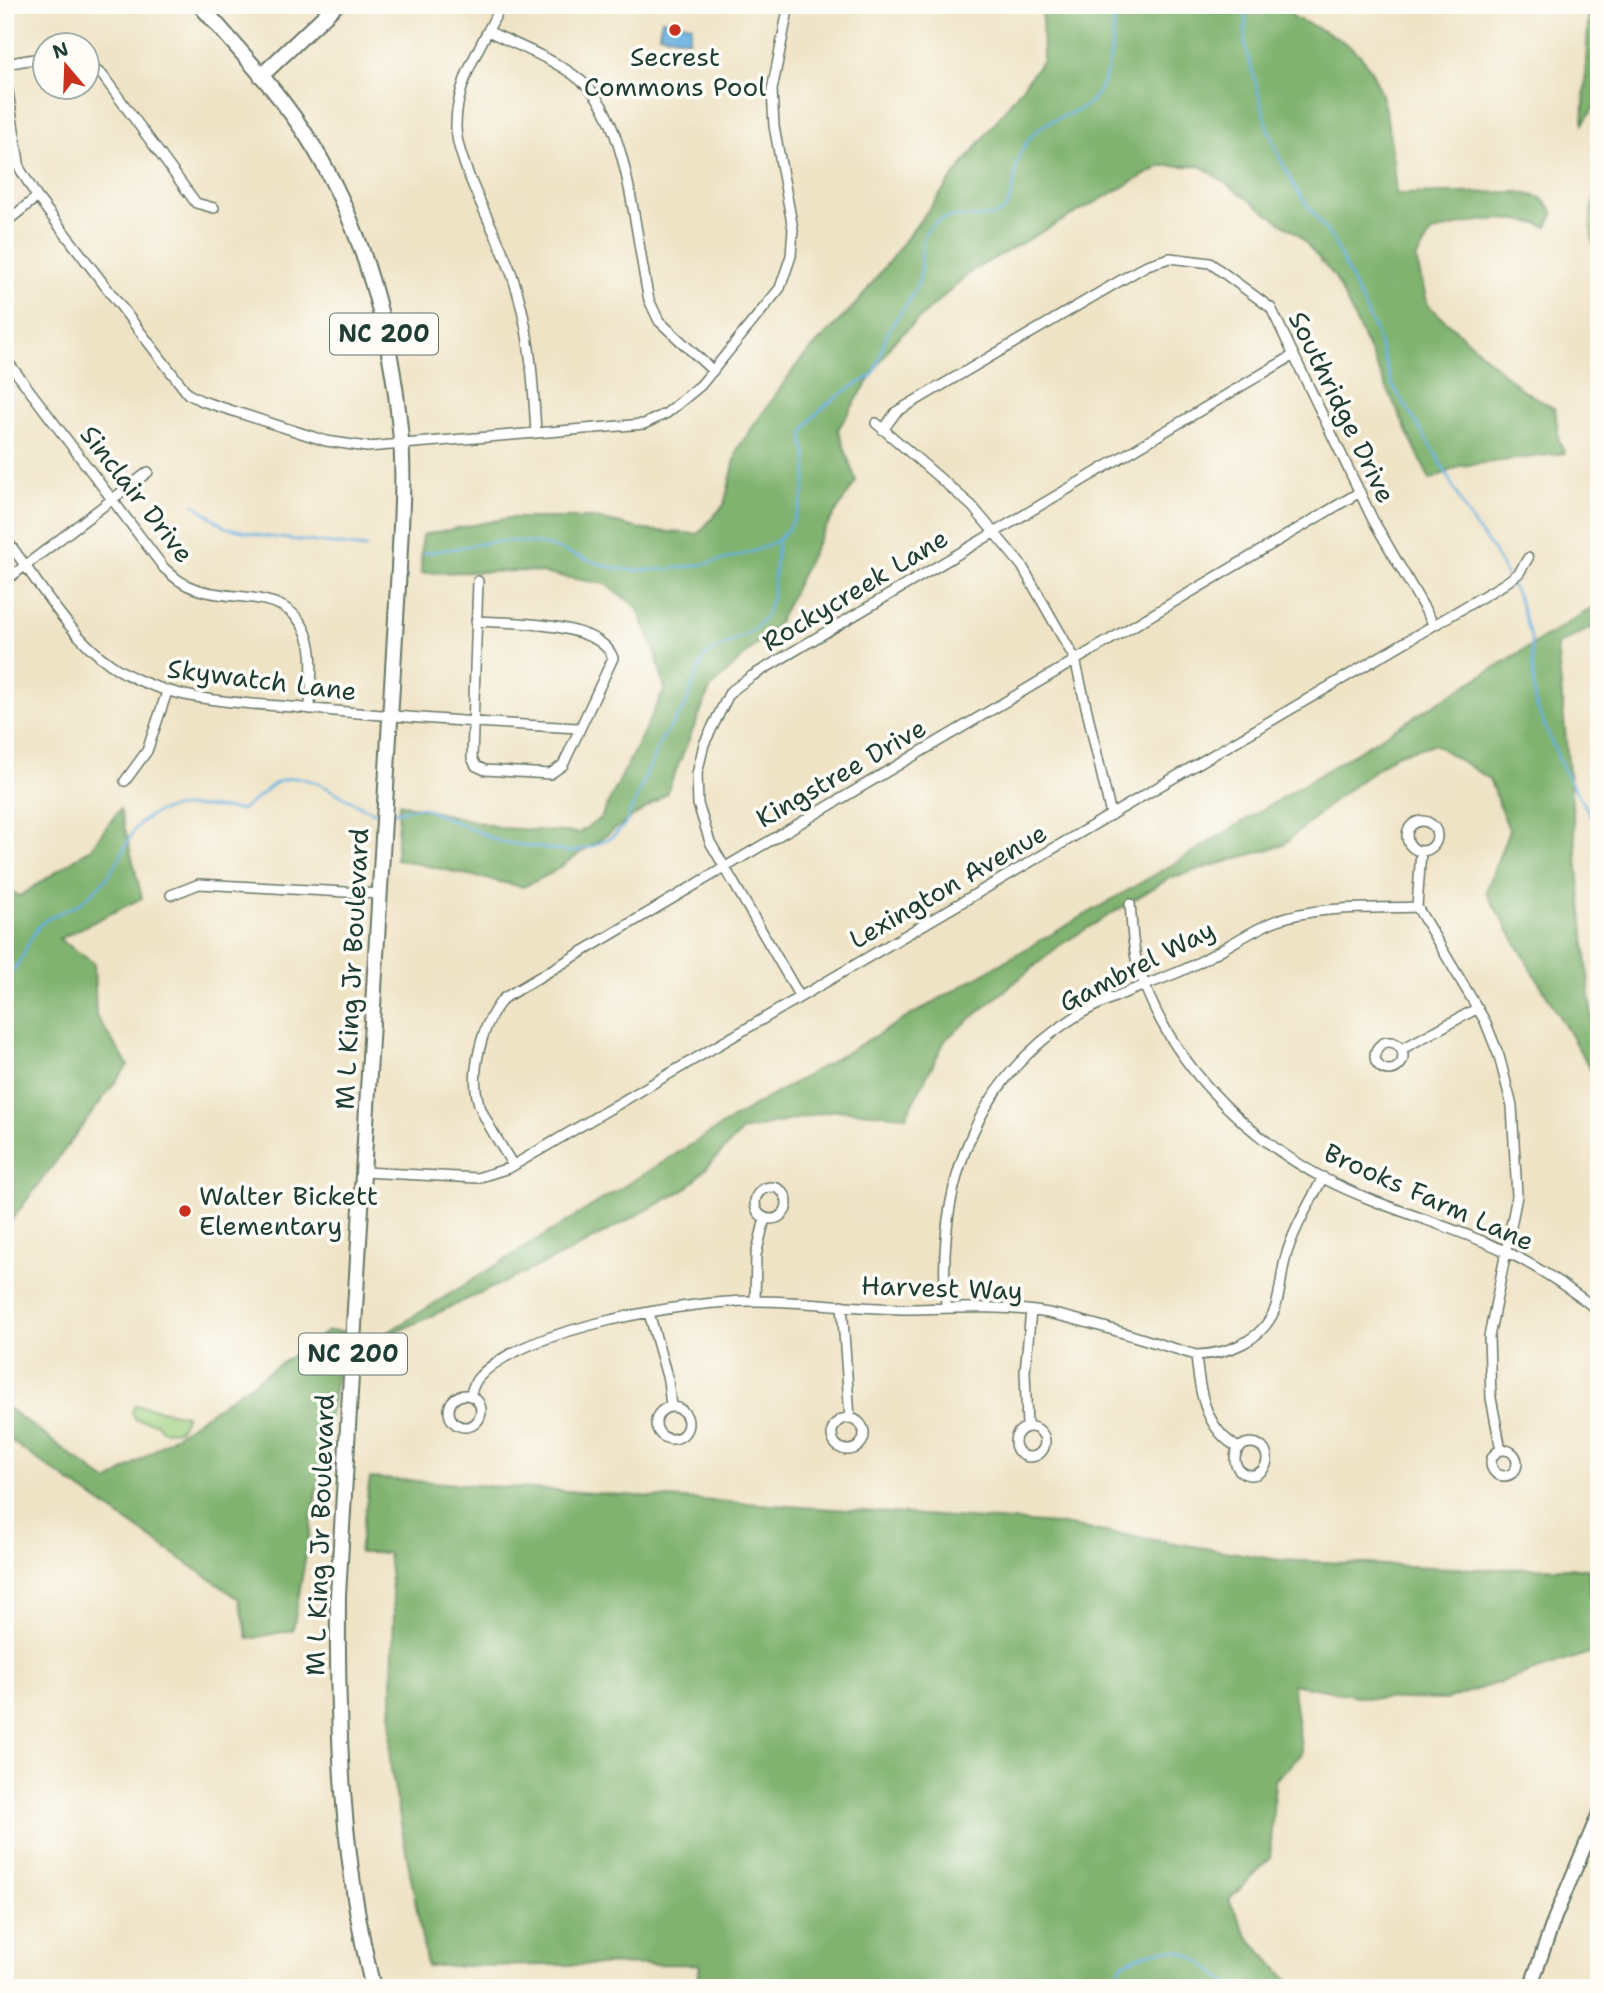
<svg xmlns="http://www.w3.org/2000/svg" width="1604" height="1993" font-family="'Shantell Sans',sans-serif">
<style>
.green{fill:#a0d181;stroke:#60875a;stroke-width:2}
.forest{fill:#80b36f;stroke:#507852;stroke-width:2}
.water{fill:#67b0df;stroke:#43768a;stroke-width:2}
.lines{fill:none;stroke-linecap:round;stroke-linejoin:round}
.stream{stroke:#67b0df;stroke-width:2.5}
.street-casing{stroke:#687767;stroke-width:12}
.secondary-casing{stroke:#687767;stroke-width:16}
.primary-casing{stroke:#687767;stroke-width:18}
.street{stroke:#fff;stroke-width:9}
.secondary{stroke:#fff;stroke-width:12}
.primary{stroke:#fff;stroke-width:14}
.poi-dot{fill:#c8321e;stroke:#fdfcf7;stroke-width:2.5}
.labels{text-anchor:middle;stroke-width:7;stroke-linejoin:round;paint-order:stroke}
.shield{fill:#fdfcf7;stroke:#62766e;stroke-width:2}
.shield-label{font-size:24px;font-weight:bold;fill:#1f3d34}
.poi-label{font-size:26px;fill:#1f3d34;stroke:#fdfcf7}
.street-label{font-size:26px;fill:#1f3d34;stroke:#fdfcf7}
</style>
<rect width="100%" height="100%" fill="#fdfcf7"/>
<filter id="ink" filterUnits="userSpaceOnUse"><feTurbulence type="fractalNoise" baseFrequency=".0143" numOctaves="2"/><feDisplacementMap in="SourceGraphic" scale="14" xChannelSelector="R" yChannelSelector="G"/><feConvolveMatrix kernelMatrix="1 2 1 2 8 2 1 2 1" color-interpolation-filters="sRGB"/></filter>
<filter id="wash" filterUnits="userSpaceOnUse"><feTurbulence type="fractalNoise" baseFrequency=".00686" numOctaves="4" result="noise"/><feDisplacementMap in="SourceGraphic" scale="28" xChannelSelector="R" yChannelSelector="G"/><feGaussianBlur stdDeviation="1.57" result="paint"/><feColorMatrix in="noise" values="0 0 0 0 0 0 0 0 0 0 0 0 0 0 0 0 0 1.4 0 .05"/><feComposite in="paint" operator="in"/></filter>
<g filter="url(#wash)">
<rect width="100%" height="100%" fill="#efe3c5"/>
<path class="green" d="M 1599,190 L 1599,266 C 1592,242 1585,213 1599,190 Z
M 135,1405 L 186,1415 L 179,1430 L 163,1431 L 156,1423 L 135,1419 L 132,1412 Z"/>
<path class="forest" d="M 1042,5 L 1289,5 L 1293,17 C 1315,27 1341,37 1359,54 C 1389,84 1392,155 1396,194 L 1519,192 L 1541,198 L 1554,213 L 1547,227 C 1508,212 1470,221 1431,233 L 1416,259 L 1428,305 L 1520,388 L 1555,409 L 1559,442 L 1565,453 L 1460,466 L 1430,480 L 1335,277 L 1299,235 L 1201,166 L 1161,166 L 973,270 L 893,342 L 838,429 L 856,481 L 821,535 L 778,623 L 710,689 L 666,794 L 550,874 L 523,887 L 396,859 L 399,803 L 502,828 L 579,833 L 601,818 L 665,689 L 656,654 L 637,607 L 605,584 L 530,571 L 421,573 L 422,535 L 509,518 L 595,518 L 645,530 L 698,534 L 724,505 L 738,448 L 799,362 L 857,303 L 1043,60 Z
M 1589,5 L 1599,5 L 1599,100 L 1583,124 Z
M 1599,604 L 1599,624 L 1557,645 L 1598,1082 L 1486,892 L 1509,830 L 1489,779 L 1434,744 L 1395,755 L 1337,798 L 1283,845 L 1170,878 L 1060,945 L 946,1039 L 906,1116 L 836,1110 L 742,1131 L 686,1189 L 567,1253 L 364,1347 L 752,1107 L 1175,863 Z
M 120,809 L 142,898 L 59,939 L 94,963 L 96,1016 L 128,1065 L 5,1229 L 5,889 L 20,896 L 90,849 Z
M 328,1331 L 344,1332 L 293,1630 L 248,1639 L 239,1599 L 5,1437 L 5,1406 L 108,1482 Z
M 370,1478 L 1056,1524 L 1279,1560 L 1474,1569 L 1588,1568 L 1595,1651 L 1445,1700 L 1369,1698 L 1292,1684 L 1302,1754 L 1275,1780 L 1270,1858 L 1229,1900 L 1248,1937 L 1295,1988 L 697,1988 L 700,1964 L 427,1966 L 390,1763 L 394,1611 L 388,1553 L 359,1553 Z"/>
<path class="water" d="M 662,19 L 692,25 L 689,40 L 659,34 Z"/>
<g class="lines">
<path class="stream" d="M 1246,5 L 1245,44 L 1268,128 L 1278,154 L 1296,189 L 1333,240 L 1375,330 L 1392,384 L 1438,458 L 1471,521 L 1493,550 L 1518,597 L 1531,638 L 1535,703 L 1564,771 L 1591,816
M 194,504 L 225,527 L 263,536 L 366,548
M 424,553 C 457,550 490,538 524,542 C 553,544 579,558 606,566 C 648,578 739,562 778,540 C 800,518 808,490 807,459 C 806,450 801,440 804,433 C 812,412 836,397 854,386 C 860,381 872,379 875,371 C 881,361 881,347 886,336 C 897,313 917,298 921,271 C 922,255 919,239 931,226 C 950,207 982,225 1002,212 C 1017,201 1012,168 1021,152 C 1037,122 1050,123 1078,110 C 1113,95 1113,38 1115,5
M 388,813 L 421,807 L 501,842 L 571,852 L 591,847 L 612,837 L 625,825 L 661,740 L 685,707 L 702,661 L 708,654 L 752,631 L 766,616 L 772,597 L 778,540
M 5,978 C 23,965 26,941 40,925 C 51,914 64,912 77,905 C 87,899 97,888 105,880 C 118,866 123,849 132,834 C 154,797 204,807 240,810 C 255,803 265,787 280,781 C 312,767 348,806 378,813
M 1113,1988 L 1122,1963 C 1156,1949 1174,1941 1205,1965 C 1214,1972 1223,1978 1229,1988"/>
</g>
</g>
<g filter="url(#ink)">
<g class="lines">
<defs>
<path id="street" d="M 501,5 C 483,43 456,81 456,125 C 455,161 499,236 512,275 C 530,326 533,379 536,433
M 488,31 C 520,47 561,61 587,86 C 629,127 636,242 649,300 L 659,321 L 713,371
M 5,64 L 46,57
M 88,64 L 103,76 L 196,203 L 214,208
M 5,72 L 20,169 L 37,197 L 188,394 L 202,401 L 326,441 L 367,447 L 644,424 L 667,413 L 701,385 L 780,288 L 791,256 L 793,229 L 774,126 L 772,90 L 789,5
M 5,223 L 37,197
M 5,358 L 164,568 C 174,577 183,585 196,589 C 235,603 291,586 308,638 C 315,659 310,687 310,709
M 876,423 L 972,506 L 1022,566 L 1075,659 L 1111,815
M 883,430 L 896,412 L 1147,265 L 1170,258 L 1210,263 L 1271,308 L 1373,520 L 1434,625
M 5,538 C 37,579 67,634 110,664 C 166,703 238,702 303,708 C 395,717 486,723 578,728
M 5,581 L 148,472
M 476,621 C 510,623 600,621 613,658 L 563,765 L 550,774 L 485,770 L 476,766 L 472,758 L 478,581
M 125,781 L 147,751 L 167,692
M1407 836a15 15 0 1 1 30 0a15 15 0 1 1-30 0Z
M 1421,851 L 1417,907 L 1485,1021 L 1499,1056 L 1512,1106 L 1517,1196 L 1489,1337 L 1491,1398 L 1501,1450
M 171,895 L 199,884 L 381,894
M 1130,904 C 1132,923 1132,944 1137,962 C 1163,1055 1240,1133 1323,1178 C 1380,1208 1446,1223 1505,1251 C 1539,1267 1569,1288 1599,1311
M 800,997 L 710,842 L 698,804 L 697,774 L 704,744 L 730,692 L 752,676 L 1294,355
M1375 1056a14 14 0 1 1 28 0a14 14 0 1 1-28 0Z
M 1402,1049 L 1478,1008
M 513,1166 C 503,1147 489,1129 481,1109 C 467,1078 482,1022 504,998 L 1360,492
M 364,1172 L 477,1178 L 509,1168 L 1504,584 L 1519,573 L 1528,558
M755 1203a16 16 0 1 1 32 0a16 16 0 1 1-32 0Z
M 755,1301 L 756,1255 L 765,1218
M 842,1305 L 850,1418
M 946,1306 C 937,1190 972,1082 1075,1017 C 1107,997 1146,986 1181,971 C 1214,957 1241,935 1275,921 C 1317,905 1372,909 1417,907
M 649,1313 L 668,1380 L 671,1406
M 1196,1355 C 1199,1390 1205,1430 1239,1448
M449 1411a16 16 0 1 1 32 0a16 16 0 1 1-32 0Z
M 470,1396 C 472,1390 474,1382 479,1377 C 523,1328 691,1300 756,1301 C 807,1301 859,1309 910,1309 C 956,1308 1002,1305 1048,1313 C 1098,1323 1147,1341 1196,1355 C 1228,1354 1262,1341 1275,1309 C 1281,1292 1281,1273 1286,1256 C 1294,1228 1310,1203 1323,1177
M656 1423a16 16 0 1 1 32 0a16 16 0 1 1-32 0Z
M832 1434a16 16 0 1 1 32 0a16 16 0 1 1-32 0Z
M1015 1442a15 15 0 1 1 30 0a15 15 0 1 1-30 0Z
M 1027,1427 L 1025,1371 L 1031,1311
M1235 1459a16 16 0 1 1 32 0a16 16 0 1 1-32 0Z
M1491 1463a13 13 0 1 1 26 0a13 13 0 1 1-26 0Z"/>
<path id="secondary" d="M 1530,1988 L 1555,1917 L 1599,1813"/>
<path id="primary" d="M 200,5 C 239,50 282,95 313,146 C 364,230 391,333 400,429 C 405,475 401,522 399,568 L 338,1595 C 337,1729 341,1858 373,1988
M 261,76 L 336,5"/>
</defs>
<use href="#street" class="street-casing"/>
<use href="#secondary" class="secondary-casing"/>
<use href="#primary" class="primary-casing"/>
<use href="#street" class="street"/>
<use href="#secondary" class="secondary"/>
<use href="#primary" class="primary"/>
</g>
</g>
<g class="poi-dot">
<circle cx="675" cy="30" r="7"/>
<circle cx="185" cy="1211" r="7"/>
</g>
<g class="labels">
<g class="shield">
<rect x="330" y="313.5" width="108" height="41" rx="5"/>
<rect x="299" y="1333.5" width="108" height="41" rx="5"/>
</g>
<g class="shield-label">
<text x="384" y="342">NC 200</text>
<text x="353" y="1362">NC 200</text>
</g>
<g class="poi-label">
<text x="675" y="66">Secrest<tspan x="675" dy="30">Commons Pool</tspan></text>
<text x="199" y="1205" text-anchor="start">Walter Bickett<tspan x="199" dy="30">Elementary</tspan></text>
</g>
<g class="street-label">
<text transform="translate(1342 407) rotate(64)" y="9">Southridge Drive</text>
<text transform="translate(137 494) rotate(52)" y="9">Sinclair Drive</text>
<text transform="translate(855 590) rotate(-31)" y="9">Rockycreek Lane</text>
<text transform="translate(262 680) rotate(7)" y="9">Skywatch Lane</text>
<text transform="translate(841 773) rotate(-30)" y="9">Kingstree Drive</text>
<text transform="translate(948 886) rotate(-30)" y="9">Lexington Avenue</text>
<text transform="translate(1137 966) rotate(-27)" y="9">Gambrel Way</text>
<text transform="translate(352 969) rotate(-87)" y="9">M L King Jr Boulevard</text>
<text transform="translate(1429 1197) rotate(24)" y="9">Brooks Farm Lane</text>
<text transform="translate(942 1288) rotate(2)" y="9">Harvest Way</text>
<text transform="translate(320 1535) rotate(-88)" y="9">M L King Jr Boulevard</text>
</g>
</g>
<rect width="1604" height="1993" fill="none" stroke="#fdfcf7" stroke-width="28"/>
<g transform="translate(66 66) rotate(341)"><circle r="33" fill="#fdfcf7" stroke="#a4b0a9" stroke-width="2"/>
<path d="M0-5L12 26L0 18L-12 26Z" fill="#c8321e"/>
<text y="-10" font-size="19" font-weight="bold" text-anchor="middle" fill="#1f3d34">N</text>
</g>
</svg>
